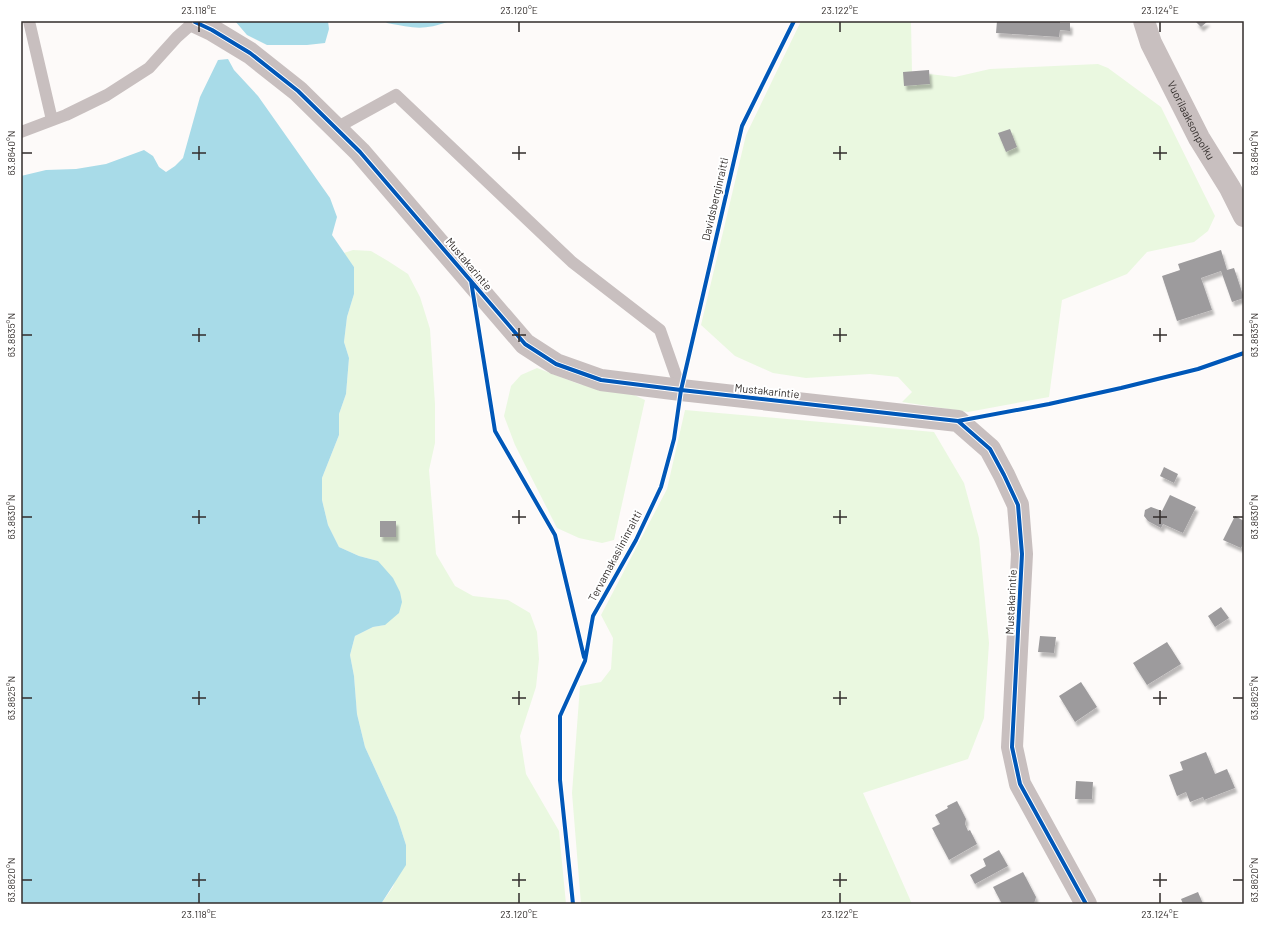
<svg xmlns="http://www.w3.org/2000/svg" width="1265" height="925" font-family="Barlow,sans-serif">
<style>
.green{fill:#eaf8e0}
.water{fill:#a8dbe8}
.building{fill:#9d9b9d;filter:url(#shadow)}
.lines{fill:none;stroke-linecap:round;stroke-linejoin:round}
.lane{stroke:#c8bfbf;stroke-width:12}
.street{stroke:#c8bfbf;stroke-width:22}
.cycleway-casing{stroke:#fff;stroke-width:6}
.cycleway{stroke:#0057b8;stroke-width:4}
.ticks{fill:none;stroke:#322d2b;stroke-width:1.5}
.labels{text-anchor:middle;stroke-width:4;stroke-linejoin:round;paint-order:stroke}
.street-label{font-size:11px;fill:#322d2b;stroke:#fff}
.neatline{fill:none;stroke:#322d2b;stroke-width:1.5}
.ticks-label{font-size:10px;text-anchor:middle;fill:#322d2b}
</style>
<defs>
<filter id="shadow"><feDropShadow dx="2.5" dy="4.5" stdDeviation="1" flood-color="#0004"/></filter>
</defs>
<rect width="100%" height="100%" fill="#fdfaf9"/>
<path class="green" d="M 801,21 L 911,21 L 912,72 L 955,77 L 990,69 L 1098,64 L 1108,68 L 1161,107 L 1215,216 L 1208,231 L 1194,242 L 1147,252 L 1127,274 L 1062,300 L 1049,397 L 968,412 L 902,402 L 912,392 L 898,377 L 870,374 L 806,378 L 773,373 L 735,356 L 701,325 L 746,135 Z
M 353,250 L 371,251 L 388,261 L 408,274 L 420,297 L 430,329 L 435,404 L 435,443 L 429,470 L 436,554 L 455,586 L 473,596 L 508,600 L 530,613 L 537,632 L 539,659 L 536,687 L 520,736 L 526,774 L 559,831 L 566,904 L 381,904 L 393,887 L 406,845 L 397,817 L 365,747 L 357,714 L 354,676 L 350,655 L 355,636 L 373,627 L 385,625 L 378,561 L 359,556 L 339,547 L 328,525 L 322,500 L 322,478 L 339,435 L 339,414 L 346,394 L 349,358 L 344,342 L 347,317 L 354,294 L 354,267 L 344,253 Z
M 537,368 L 579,384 L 632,394 L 645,400 L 614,540 L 602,543 L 579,538 L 557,528 L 515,445 L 504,416 L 511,386 L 521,375 Z
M 685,410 L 934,432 L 964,483 L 979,538 L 989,643 L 984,718 L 968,759 L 863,793 L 912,904 L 581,904 L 572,793 L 580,686 L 601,682 L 611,669 L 613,638 L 601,615 L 667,489 Z"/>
<path class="water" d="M 235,21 L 328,21 L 329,29 L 325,43 L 307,45 L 267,45 L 247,35 Z
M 385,21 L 450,21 C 423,31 414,28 387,23 Z
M 228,59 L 234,70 L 258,96 L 330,198 L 337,217 L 332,235 L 354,267 L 354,294 L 347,317 L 344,342 L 349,358 L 346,394 L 339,414 L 339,435 L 322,478 L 322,500 L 328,525 L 339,547 L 359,556 L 378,561 L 393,578 L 400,592 L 402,602 L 399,613 L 385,625 L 373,627 L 355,636 L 350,655 L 354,676 L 357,714 L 365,747 L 397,817 L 406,845 L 406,865 L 381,904 L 21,904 L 21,176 L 46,170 L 76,169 L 106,164 L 144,150 L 153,156 L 159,167 L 166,172 L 175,166 L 183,158 L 200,97 L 218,60 Z"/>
<path class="building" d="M 997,21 L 1060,21 L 1060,23 L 1070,23 L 1070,31 L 1060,30 L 1059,37 L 996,33 Z
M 1195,21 L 1208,21 L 1201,27 Z
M 929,70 L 930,84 L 904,86 L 903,72 Z
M 1010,129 L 1017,147 L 1006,152 L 998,133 Z
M 1221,250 L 1227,270 L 1234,268 L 1244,298 L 1232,302 L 1221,271 L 1201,278 L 1212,310 L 1177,321 L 1162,276 L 1180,270 L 1178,264 Z
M 1164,467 L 1178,474 L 1174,483 L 1160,476 Z
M 1170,495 L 1196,507 L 1183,533 L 1163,524 L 1161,528 L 1148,521 L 1144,516 L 1145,510 L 1151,507 L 1162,511 Z
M 1235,516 L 1244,521 L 1244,542 L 1241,548 L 1223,540 Z
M 380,521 L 396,521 L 396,537 L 380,537 Z
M 1221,607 L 1229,618 L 1215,627 L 1208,616 Z
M 1040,636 L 1056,637 L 1054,653 L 1038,652 Z
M 1167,642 L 1181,664 L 1147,685 L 1133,663 Z
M 1081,682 L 1097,707 L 1075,722 L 1059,696 Z
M 1206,752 L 1215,774 L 1227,769 L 1235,788 L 1204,800 L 1203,797 L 1190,802 L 1186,792 L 1177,796 L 1169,775 L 1183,770 L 1180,762 Z
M 1076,781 L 1093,782 L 1092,799 L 1075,799 Z
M 957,801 L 966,819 L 965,824 L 968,831 L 970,830 L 977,844 L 949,860 L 932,828 L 940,824 L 935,815 L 948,808 L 947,806 Z
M 999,850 L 1008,866 L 975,884 L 970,875 L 986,866 L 983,859 Z
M 1023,872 L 1036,897 L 1034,904 L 1002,904 L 993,887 Z
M 1198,892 L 1203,904 L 1183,904 L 1181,899 Z"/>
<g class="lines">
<path class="lane" d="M 29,21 L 52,120
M 336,128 L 396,95 L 572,262 L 660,330 L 681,390
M 21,132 L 66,115 L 107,95 L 149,68 L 177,37 L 195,21"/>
<g class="street">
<path id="s1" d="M 1144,21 L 1151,43 L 1199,138 L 1230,188 L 1244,216"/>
<path d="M 195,22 L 212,30 L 250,53 L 298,91 L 360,152 L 525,344 L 556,364 L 601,380 L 681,390 L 958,421 L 990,449 L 1004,475 L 1018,505 L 1022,554 L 1012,747 L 1020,784 L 1086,904"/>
</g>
<defs>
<path id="cycleway" d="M 195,22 L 212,30 L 250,53 L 298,91 L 360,152 L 525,344 L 556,364 L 601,380 L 681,390 L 958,421 L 990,449 L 1004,475 L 1018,505 L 1022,554 L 1012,747 L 1020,784 L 1086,904
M 471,281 L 495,431 L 555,535 L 584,657
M 958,421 L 1049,404 L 1121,388 L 1198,369 L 1244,353
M 573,904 L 560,780 L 560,716 L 585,661 L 593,616 L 636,540 L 661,487 L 674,439 L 681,390 L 742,126 L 794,21"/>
</defs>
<use href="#cycleway" class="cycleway-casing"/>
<use href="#cycleway" class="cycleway"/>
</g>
<path class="ticks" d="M 199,22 L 199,32M 519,22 L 519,32M 840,22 L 840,32M 1160,22 L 1160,32M 199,146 L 199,160M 519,146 L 519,160M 840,146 L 840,160M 1160,146 L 1160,160M 22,153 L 32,153M 192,153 L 206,153M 512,153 L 526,153M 833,153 L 847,153M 1153,153 L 1167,153M 1233,153 L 1243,153M 199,328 L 199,342M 519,328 L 519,342M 840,328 L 840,342M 1160,328 L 1160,342M 22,335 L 32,335M 192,335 L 206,335M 512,335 L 526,335M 833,335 L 847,335M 1153,335 L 1167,335M 1233,335 L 1243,335M 199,510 L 199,524M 519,510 L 519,524M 840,510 L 840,524M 1160,510 L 1160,524M 22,517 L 32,517M 192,517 L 206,517M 512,517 L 526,517M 833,517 L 847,517M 1153,517 L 1167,517M 1233,517 L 1243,517M 199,691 L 199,705M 519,691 L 519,705M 840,691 L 840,705M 1160,691 L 1160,705M 22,698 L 32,698M 192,698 L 206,698M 512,698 L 526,698M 833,698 L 847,698M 1153,698 L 1167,698M 1233,698 L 1243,698M 199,873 L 199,887M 519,873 L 519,887M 840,873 L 840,887M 1160,873 L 1160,887M 22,880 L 32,880M 192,880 L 206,880M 512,880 L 526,880M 833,880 L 847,880M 1153,880 L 1167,880M 1233,880 L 1243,880M 199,893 L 199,903M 519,893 L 519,903M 840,893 L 840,903M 1160,893 L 1160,903"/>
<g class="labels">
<g class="street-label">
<text dy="4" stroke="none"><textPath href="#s1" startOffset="110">Vuorilaaksonpolku</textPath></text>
<text transform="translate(715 199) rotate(-77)" y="4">Davidsberginraitti</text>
<text transform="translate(469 264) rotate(50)" y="4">Mustakarintie</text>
<text transform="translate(767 391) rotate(6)" y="4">Mustakarintie</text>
<text transform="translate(615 556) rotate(-62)" y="4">Tervamakasiininraitti</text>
<text transform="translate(1011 602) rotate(-87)" y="4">Mustakarintie</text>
</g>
</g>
<rect width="1265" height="925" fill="none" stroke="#ffffff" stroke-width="44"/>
<rect x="22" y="22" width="1221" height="881" class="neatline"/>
<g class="ticks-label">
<text x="199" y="14">23.118°E</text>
<text x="519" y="14">23.120°E</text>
<text x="840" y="14">23.122°E</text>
<text x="1160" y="14">23.124°E</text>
<text transform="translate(11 153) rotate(-90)" y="4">63.8640°N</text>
<text transform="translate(1254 153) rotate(-90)" y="4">63.8640°N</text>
<text transform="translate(11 335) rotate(-90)" y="4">63.8635°N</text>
<text transform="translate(1254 335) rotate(-90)" y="4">63.8635°N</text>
<text transform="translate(11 517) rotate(-90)" y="4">63.8630°N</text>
<text transform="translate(1254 517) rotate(-90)" y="4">63.8630°N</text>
<text transform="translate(11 698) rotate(-90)" y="4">63.8625°N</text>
<text transform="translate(1254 698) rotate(-90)" y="4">63.8625°N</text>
<text transform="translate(11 880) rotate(-90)" y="4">63.8620°N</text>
<text transform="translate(1254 880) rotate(-90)" y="4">63.8620°N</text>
<text x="199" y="918">23.118°E</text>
<text x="519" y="918">23.120°E</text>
<text x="840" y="918">23.122°E</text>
<text x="1160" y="918">23.124°E</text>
</g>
</svg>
